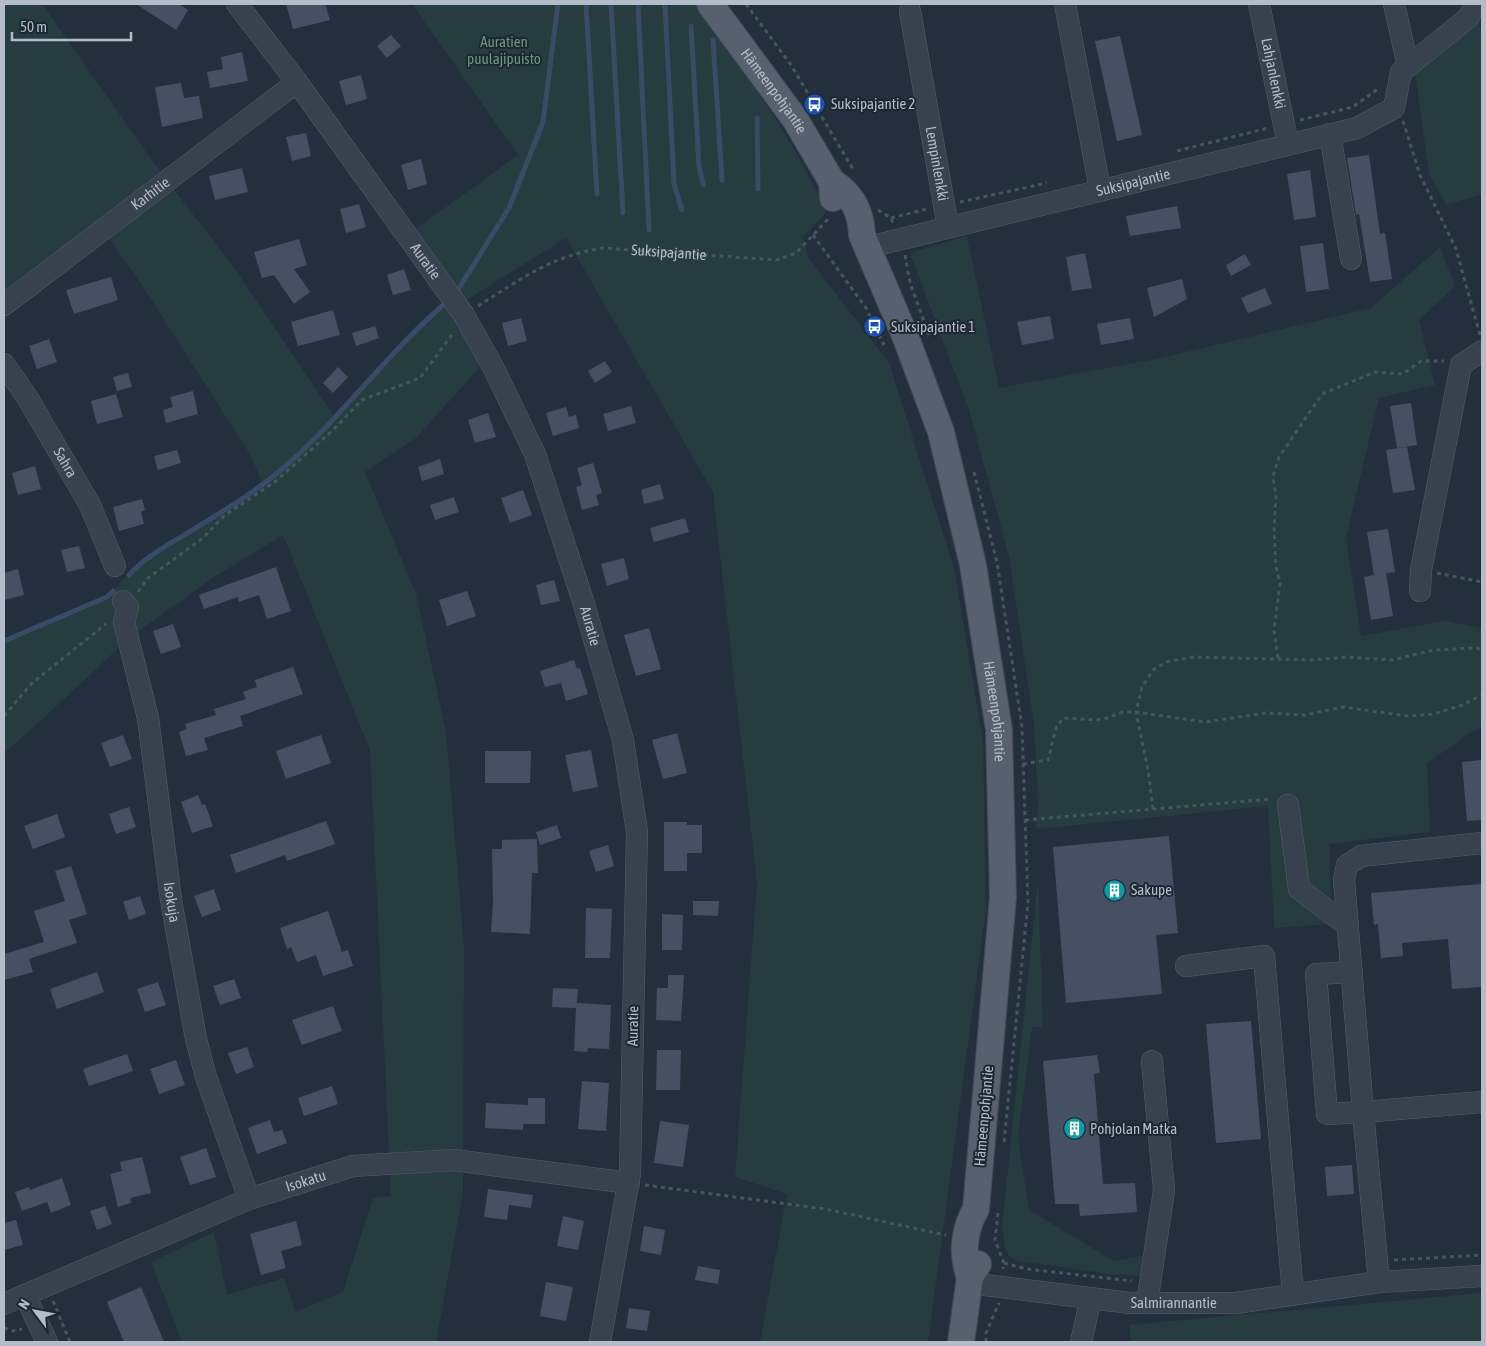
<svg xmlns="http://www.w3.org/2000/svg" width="1486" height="1346" font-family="'Asap Condensed',sans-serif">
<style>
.green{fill:#263c3f}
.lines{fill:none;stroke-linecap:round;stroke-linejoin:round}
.stream{stroke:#394c67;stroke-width:5}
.building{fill:#455162}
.minor-casing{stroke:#565f6c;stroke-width:22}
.major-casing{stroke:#414a57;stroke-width:28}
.path{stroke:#44595c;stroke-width:3;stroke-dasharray:4 4;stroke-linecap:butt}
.minor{stroke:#38414e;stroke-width:21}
.major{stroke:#56606e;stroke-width:26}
.labels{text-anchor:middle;stroke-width:4;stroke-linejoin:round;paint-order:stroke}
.park-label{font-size:15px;fill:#6b9a76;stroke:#1d2633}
.street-label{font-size:15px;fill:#b4bcc9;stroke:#1d2633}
.poi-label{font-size:15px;fill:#b4bcc9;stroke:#1d2633;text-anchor:start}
</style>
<rect width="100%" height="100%" fill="#242f3e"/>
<path class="green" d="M 4,4 L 42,4 L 161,173 L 233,266 L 334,416 L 417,328 L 445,304 L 488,358 L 416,438 L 365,472 L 416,594 L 446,732 L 464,948 L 463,1193 L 436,1342 L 182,1342 L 151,1262 L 214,1232 L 227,1295 L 284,1278 L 295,1312 L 343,1292 L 373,1198 L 391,1196 L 370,750 L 283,535 L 211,579 L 128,639 L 46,716 L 4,753 L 4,641 L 107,597 L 139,563 L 206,522 L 262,483 L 251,456 L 140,282 L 103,230 L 4,304 Z
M 412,4 L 698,4 L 779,124 L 806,170 L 826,212 L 803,237 L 808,257 L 889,363 L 954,568 L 983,740 L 986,910 L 928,1342 L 760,1342 L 787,1194 L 735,1177 L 757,883 L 713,492 L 566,238 L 463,302 L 413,231 L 518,155 Z
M 1479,19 L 1482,36 L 1482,195 L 1446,204 L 1429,174 L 1415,71 Z
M 967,236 L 999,388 L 1161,358 L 1371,308 L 1440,247 L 1455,286 L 1419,320 L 1435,385 L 1379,398 L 1346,538 L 1361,636 L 1445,621 L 1482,628 L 1482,725 L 1427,763 L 1430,832 L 1329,844 L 1332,924 L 1274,928 L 1268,806 L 1036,829 L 1038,802 L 1034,724 L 1009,556 L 969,410 L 910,253 Z
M 1038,881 L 1043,1027 L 1032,1027 L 1018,1138 L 1029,1210 L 1114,1261 L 1146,1255 L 1144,1276 L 1111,1274 L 1018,1261 L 1009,1256 L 1005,1248 L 1002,1226 Z
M 1482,1293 L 1482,1342 L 1131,1342 L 1129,1325 Z"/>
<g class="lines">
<path class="stream" d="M 586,4 L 597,194
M 611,4 L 623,213
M 638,4 L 649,230
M 665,4 L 674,184 L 682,210
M 691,26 L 699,166 L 703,185
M 713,40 L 722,180
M 757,118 L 758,189
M 456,293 L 509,208 L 543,122 L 558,4
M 129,575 C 144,558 165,547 184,535 C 215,516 248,497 276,474 C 339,422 386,353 448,301
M 4,641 L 107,597 L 113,591"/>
</g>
<path class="building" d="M 136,4 L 179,4 L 188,10 L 176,30 Z
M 286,4 L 325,4 L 330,20 L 293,29 Z
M 391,35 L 401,46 L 387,58 L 377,46 Z
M 1120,36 L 1142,135 L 1117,141 L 1095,41 Z
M 242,52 L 248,81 L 210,88 L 207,72 L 223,69 L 221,57 Z
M 361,75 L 367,99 L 346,105 L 339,81 Z
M 181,83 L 184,98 L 199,96 L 203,118 L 162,127 L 155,87 Z
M 306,133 L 311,156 L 292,161 L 286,137 Z
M 1369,155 L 1380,234 L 1385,233 L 1392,279 L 1370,282 L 1359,214 L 1356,215 L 1347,158 Z
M 421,159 L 427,184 L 408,190 L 401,165 Z
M 242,168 L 248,192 L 215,200 L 209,176 Z
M 1310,170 L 1316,217 L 1294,220 L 1287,174 Z
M 359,204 L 366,227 L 346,233 L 340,209 Z
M 1177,206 L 1181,228 L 1130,236 L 1126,216 Z
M 299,239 L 307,265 L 294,269 L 310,292 L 294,304 L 274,275 L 262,278 L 254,252 Z
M 1323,243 L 1329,289 L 1306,292 L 1300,246 Z
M 1085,253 L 1092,288 L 1072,291 L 1066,257 Z
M 1245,254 L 1251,265 L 1231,276 L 1226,265 Z
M 404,269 L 411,290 L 393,295 L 387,275 Z
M 111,277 L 118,300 L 74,314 L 66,290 Z
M 1182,279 L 1187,299 L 1154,317 L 1147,288 Z
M 1265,288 L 1272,304 L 1248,313 L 1241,298 Z
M 333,310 L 340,335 L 298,346 L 291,322 Z
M 1050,316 L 1054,339 L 1022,345 L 1017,322 Z
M 521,318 L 527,341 L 508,346 L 502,323 Z
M 1130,318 L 1134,339 L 1101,345 L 1097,324 Z
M 375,326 L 379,338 L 356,346 L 352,333 Z
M 49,339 L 57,362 L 37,369 L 29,346 Z
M 605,361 L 612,372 L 595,383 L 588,371 Z
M 338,367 L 348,377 L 333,393 L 323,383 Z
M 128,373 L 132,387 L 117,391 L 113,377 Z
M 193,391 L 198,414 L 166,423 L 163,410 L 173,407 L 170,397 Z
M 116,394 L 123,417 L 97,424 L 91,401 Z
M 1411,403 L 1417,445 L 1397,448 L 1390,406 Z
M 631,406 L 636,423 L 608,431 L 603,414 Z
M 566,407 L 569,417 L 576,415 L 579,428 L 553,436 L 546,413 Z
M 488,413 L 496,437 L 475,443 L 468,420 Z
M 1407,447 L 1415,490 L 1393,493 L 1386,450 Z
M 177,450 L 181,463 L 158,470 L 154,456 Z
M 440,459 L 444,474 L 422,481 L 418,467 Z
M 593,463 L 602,493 L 596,495 L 599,505 L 582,510 L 576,487 L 582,485 L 577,468 Z
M 35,466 L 41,489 L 18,495 L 12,473 Z
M 660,484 L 664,499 L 644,504 L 641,490 Z
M 523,490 L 532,515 L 510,523 L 501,498 Z
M 454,497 L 459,512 L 435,520 L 430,505 Z
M 142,499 L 145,510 L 141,512 L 144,524 L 119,531 L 113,507 Z
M 685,518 L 689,532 L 654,542 L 650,528 Z
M 1388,529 L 1395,572 L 1386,573 L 1393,616 L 1371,620 L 1364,577 L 1374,575 L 1367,532 Z
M 79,546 L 85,568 L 67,572 L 61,550 Z
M 624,558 L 629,579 L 607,586 L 601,564 Z
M 276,567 L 291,611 L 267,619 L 259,595 L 239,602 L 238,597 L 204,609 L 199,595 Z
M 18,569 L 24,595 L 4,600 L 4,573 Z
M 554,580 L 560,601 L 541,605 L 536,585 Z
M 467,591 L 476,616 L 447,626 L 439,600 Z
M 173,624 L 181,647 L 161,654 L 153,631 Z
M 649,628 L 661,669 L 636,676 L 624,635 Z
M 574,660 L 577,669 L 580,668 L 588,694 L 566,701 L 561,683 L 545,687 L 540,671 Z
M 293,667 L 303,694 L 240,716 L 243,726 L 204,738 L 208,750 L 186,756 L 179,732 L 187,729 L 185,724 L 216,715 L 214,709 L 246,699 L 243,692 L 257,687 L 255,680 Z
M 677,733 L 687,773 L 663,779 L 652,740 Z
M 123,735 L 132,759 L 110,767 L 101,743 Z
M 321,735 L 331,763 L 286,779 L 276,751 Z
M 591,750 L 598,787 L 573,792 L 565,755 Z
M 485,751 L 531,751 L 530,783 L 485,783 Z
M 1482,760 L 1482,820 L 1467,821 L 1462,762 Z
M 198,795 L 202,805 L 205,804 L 213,826 L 192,833 L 181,802 Z
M 129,807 L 136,827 L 116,834 L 109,814 Z
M 57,814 L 65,837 L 33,849 L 24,826 Z
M 326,821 L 335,844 L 287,861 L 285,855 L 236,873 L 230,855 Z
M 664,822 L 687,822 L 687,825 L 702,825 L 702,853 L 687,853 L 687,871 L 664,871 Z
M 557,825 L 561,838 L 540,845 L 536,832 Z
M 1169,836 L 1178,933 L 1156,935 L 1162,994 L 1066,1003 L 1053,847 Z
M 537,839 L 538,873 L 532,873 L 530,934 L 491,932 L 493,902 L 492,849 L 502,849 L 502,840 Z
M 608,845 L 614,866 L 596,872 L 589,851 Z
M 71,866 L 87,914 L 69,920 L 77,943 L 29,959 L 33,972 L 4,980 L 4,954 L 44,942 L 34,911 L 65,901 L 55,871 Z
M 1482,884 L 1482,987 L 1452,989 L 1448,939 L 1402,943 L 1403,956 L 1381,958 L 1378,924 L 1374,925 L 1371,893 Z
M 214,889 L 221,910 L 202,917 L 194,896 Z
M 140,896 L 146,914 L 129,920 L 123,902 Z
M 693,901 L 719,901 L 718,916 L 693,915 Z
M 586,908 L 612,909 L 610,958 L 585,958 Z
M 328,911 L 342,952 L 348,950 L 353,966 L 323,976 L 316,955 L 297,962 L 291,947 L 287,949 L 280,928 Z
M 662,914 L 683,915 L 682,950 L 662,950 Z
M 97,972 L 104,992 L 57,1009 L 50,989 Z
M 668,975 L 684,975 L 681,1021 L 656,1020 L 657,988 L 668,988 Z
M 234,979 L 241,998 L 220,1005 L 213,986 Z
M 158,982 L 166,1005 L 145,1012 L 137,989 Z
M 553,988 L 578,989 L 577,1003 L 611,1005 L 609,1049 L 588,1048 L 587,1052 L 574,1051 L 576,1008 L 552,1007 Z
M 333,1006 L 342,1031 L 302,1045 L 292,1020 Z
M 1251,1021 L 1261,1139 L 1216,1143 L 1206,1024 Z
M 247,1047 L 254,1067 L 236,1074 L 228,1053 Z
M 657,1050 L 681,1050 L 680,1090 L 656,1090 Z
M 127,1054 L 133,1071 L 89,1086 L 83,1069 Z
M 1097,1055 L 1100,1073 L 1094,1074 L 1103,1184 L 1135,1183 L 1137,1212 L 1080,1216 L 1079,1204 L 1055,1204 L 1043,1061 Z
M 176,1060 L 185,1085 L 159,1094 L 150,1069 Z
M 582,1081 L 609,1083 L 606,1131 L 578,1129 Z
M 332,1086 L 338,1104 L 304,1116 L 298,1098 Z
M 528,1098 L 545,1098 L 545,1124 L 523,1124 L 523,1130 L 485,1128 L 486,1103 L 528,1105 Z
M 270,1120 L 274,1132 L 282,1130 L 287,1143 L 257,1154 L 248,1128 Z
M 660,1121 L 689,1125 L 683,1167 L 654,1163 Z
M 206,1148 L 216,1177 L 190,1185 L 180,1157 Z
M 142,1157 L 151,1193 L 130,1198 L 131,1203 L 118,1207 L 110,1174 L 122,1171 L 120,1162 Z
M 1352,1165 L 1354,1194 L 1327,1196 L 1325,1167 Z
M 62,1178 L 71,1205 L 51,1213 L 47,1202 L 22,1211 L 15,1192 L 29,1187 L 30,1190 Z
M 488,1189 L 533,1195 L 531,1208 L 509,1205 L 507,1220 L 484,1217 Z
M 105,1206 L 112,1224 L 97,1230 L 90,1211 Z
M 563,1216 L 584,1221 L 578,1250 L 557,1246 Z
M 16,1220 L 23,1245 L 4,1250 L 4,1223 Z
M 296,1221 L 302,1245 L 281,1251 L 286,1268 L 261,1275 L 250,1234 Z
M 644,1226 L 665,1230 L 661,1255 L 640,1251 Z
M 698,1266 L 720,1270 L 718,1284 L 695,1280 Z
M 546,1282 L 573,1287 L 566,1321 L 540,1316 Z
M 141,1287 L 164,1342 L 124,1342 L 107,1302 Z
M 629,1308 L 650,1311 L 647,1331 L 626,1328 Z"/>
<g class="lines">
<defs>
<g id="minor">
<path id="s2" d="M 237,4 L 297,82 L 464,315 L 494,369 L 535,454 L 583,601 L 623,740 L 637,832 L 630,1173 L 600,1342"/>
<path d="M 1065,4 L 1100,189"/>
<path id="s3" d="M 1259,4 L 1288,144"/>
<path d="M 1394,4 L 1408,66"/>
<path id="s4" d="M 910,11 L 948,227"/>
<path d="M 1330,134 L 1351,259"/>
<path id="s5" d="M 869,247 L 1357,128 L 1394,108 L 1401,72 L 1469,17 L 1475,4"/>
<path id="s6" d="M 4,305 L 297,82"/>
<path id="s7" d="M 4,364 L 27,397 L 90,505 L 115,566"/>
<path d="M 1420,591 L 1421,570 L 1461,365 L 1482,351"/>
<path id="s8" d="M 123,601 L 128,607 L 124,622 L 148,718 L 171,900 L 196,1039 L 206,1077 L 249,1199"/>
<path d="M 1288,805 L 1299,889 L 1348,926"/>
<path d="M 1186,966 L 1264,956 L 1293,1295"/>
<path d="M 1352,972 L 1316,974 L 1327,1114 L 1363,1112 L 1344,880 L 1347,865 L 1361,856 L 1482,843"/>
<path d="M 1379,1282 L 1363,1112 L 1482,1102"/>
<path id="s9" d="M 969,1283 L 1130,1303 L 1236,1303 L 1379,1282 L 1482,1276"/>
<path d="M 25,1295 L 47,1342"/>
<path d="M 1147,1303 L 1164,1190 L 1152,1061"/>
<path id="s10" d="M 4,1304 L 249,1199 L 353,1166 L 454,1160 L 629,1183"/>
<path d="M 1081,1342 L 1091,1298"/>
</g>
<g id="major">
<path id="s11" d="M 710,4 L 795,119 L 832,182 L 833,198"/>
<path id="s12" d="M 832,182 C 852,194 861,211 862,235 L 906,338 L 941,432 L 973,565 L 999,730 L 1003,897 L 976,1209 C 964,1229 961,1255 970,1277"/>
<path d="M 961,1342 L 970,1277 L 978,1264"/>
</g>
</defs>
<use href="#minor" class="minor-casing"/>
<use href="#major" class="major-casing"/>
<g class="path">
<path d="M 746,4 L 791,65 L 854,171"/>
<path d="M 1300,120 L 1353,107 L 1379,88"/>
<path d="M 1403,121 L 1420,175 L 1456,249 L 1480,335"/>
<path d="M 1177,151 L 1268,128"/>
<path d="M 960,202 L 1047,183"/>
<path d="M 878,210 L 891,218 L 893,223"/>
<path d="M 891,218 L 927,209"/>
<path d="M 813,235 L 866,308 L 884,345"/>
<path d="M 905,255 L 910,283 L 929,335"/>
<path id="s1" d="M 478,306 C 521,279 551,256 603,248 L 777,260 L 796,253 L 830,217"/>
<path d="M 974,472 L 997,562 L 1022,727 L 1028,903 L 1004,1142"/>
<path d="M 1437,573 L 1482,582"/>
<path d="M 138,592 L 148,578 L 203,538 L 224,516 L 276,481 L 333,430 L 362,400 L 420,378 L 454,332"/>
<path d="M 1278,658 L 1274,631 L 1280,583 L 1276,567 L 1274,527 L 1276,497 L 1273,476 L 1279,457 L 1322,394 L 1375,372 L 1403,374 L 1421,361 L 1444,361"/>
<path d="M 4,716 L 32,683 L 106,624"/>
<path d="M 1023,764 L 1048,760 L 1056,728 L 1063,718 L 1096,720 L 1107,718 L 1123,712 L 1136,712 L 1205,722 L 1266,713 L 1305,715 L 1343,707 L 1408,716 L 1434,714 L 1462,705 L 1482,695"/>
<path d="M 1153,809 L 1148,770 L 1136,712 L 1142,687 L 1154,669 L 1169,661 L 1195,657 L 1311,660 L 1348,657 L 1392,660 L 1434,650 L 1476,648 L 1482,650"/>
<path d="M 1025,820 L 1271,799"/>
<path d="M 645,1185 L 825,1209 L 946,1235"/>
<path d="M 998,1213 L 995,1240 L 1004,1263 L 1003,1269"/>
<path d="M 1394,1260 L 1482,1255"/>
<path d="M 1004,1263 L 1027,1269 L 1132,1281"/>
<path d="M 53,1301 L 70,1342"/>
<path d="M 4,1328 L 12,1331 L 22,1329"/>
<path d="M 986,1342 L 986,1333 L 999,1303"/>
</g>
<use href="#minor" class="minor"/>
<use href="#major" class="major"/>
</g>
<defs>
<symbol id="bus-disc" viewBox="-11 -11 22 22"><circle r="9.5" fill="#1a4fb4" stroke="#1d2633"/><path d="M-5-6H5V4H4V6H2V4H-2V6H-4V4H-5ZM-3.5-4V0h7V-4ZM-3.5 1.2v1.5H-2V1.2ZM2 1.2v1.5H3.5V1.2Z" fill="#fff"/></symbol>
<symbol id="building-disc" viewBox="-11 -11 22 22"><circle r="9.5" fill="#0f9aa8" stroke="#1d2633"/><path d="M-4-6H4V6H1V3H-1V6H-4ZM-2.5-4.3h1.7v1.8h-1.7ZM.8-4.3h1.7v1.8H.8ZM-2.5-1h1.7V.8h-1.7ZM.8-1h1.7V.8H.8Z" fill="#fff"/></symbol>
</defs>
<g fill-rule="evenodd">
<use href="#bus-disc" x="802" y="92" width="25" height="25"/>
<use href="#bus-disc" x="862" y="314" width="25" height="25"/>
<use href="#building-disc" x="1102" y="878" width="25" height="25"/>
<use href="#building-disc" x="1062" y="1116" width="25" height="25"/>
</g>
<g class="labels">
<g class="park-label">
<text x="504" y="47">Auratien<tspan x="504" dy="17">puulajipuisto</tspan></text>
</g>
<g class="street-label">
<text dy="5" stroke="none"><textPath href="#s3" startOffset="71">Lahjanlenkki</textPath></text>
<text dy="5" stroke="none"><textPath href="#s11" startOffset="108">Hämeenpohjantie</textPath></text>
<text dy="5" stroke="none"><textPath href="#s4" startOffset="155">Lempinlenkki</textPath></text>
<text dy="5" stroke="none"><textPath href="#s5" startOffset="272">Suksipajantie</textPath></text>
<text dy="5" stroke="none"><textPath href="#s6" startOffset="184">Karhitie</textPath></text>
<text dy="5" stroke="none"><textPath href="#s1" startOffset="205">Suksipajantie</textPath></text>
<text dy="5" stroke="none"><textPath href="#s2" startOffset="319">Auratie</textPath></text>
<text dy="5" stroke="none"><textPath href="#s7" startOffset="116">Sahra</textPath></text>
<text dy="5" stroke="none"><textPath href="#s2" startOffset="722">Auratie</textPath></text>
<text dy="5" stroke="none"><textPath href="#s12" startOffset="561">Hämeenpohjantie</textPath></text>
<text dy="5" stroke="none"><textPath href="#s8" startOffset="308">Isokuja</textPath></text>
<text transform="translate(633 1026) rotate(-89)" y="5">Auratie</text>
<text transform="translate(984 1116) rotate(-85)" y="5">Hämeenpohjantie</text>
<text dy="5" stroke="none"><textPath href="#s10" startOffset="326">Isokatu</textPath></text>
<text dy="5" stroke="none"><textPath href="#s9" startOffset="206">Salmirannantie</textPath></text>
</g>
<g class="poi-label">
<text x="831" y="109">Suksipajantie 2</text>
<text x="891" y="332">Suksipajantie 1</text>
<text x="1131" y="895">Sakupe</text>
<text x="1090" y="1134">Pohjolan Matka</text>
</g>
</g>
<rect width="1486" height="1346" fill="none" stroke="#b4bcc9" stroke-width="10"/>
<g transform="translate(35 1311) rotate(302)" stroke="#1d2633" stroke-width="4" paint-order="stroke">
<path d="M0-4L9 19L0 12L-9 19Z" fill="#b4bcc9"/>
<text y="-8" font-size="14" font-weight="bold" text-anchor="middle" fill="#b4bcc9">N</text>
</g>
<path d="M12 32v8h119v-8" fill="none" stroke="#b4bcc9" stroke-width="2.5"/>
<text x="20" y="32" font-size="15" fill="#b4bcc9" stroke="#1d2633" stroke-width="4" paint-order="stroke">50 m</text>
</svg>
